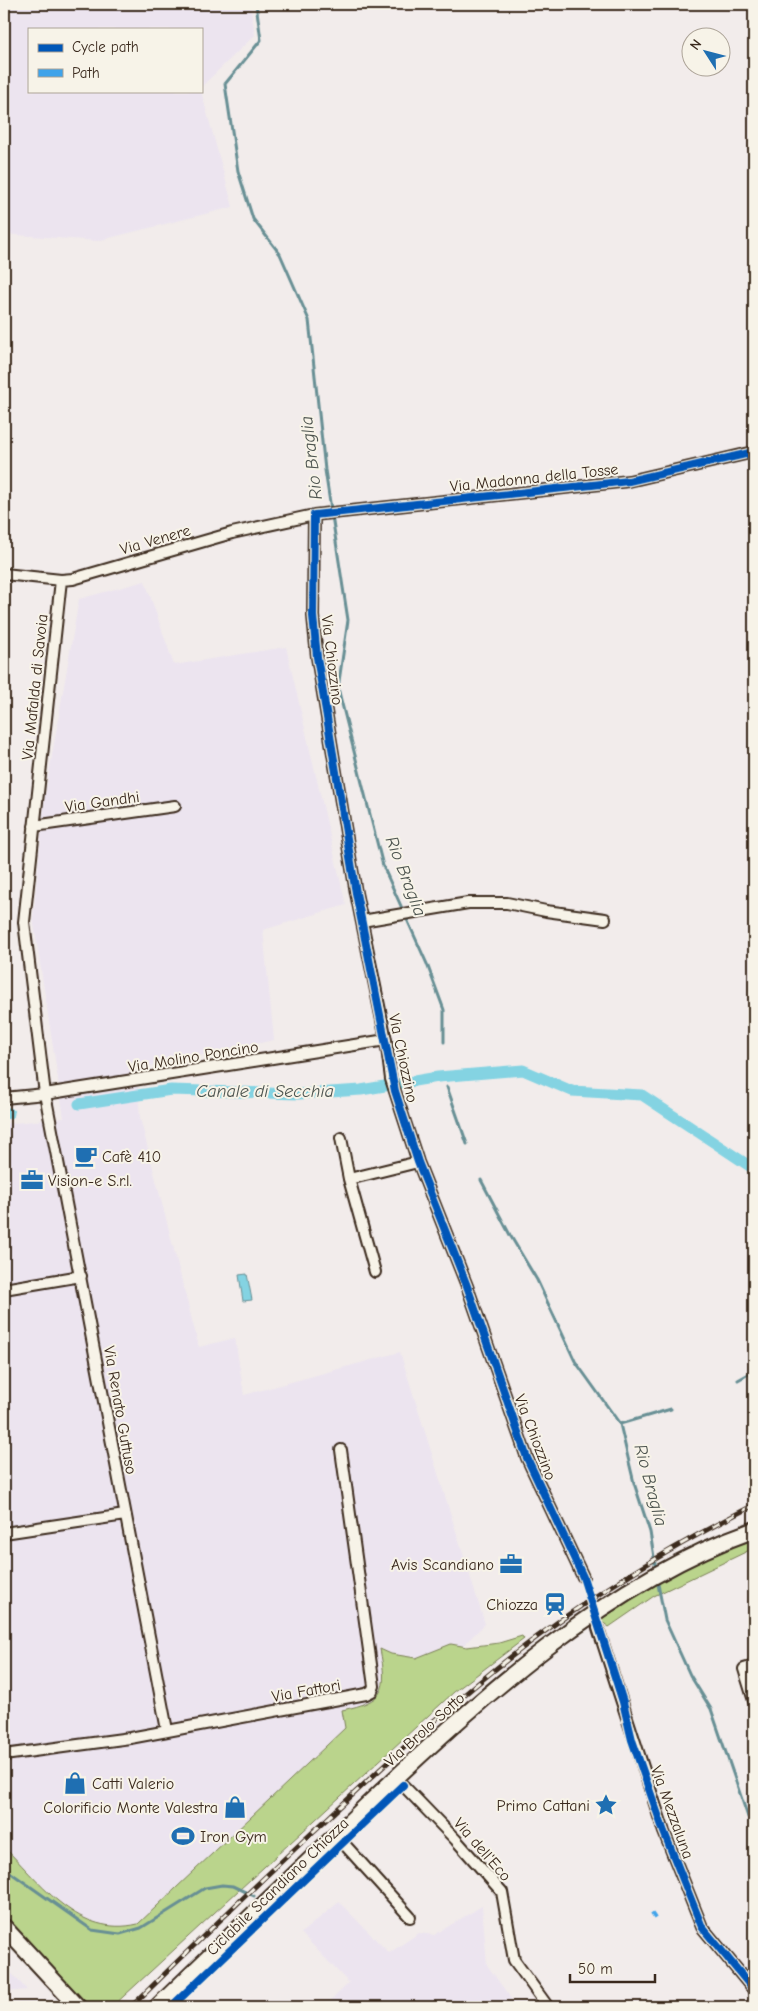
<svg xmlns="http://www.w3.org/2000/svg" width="758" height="2011" font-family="'Comic Neue',sans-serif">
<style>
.built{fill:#ece4ef}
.green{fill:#bad48c;stroke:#7a7f55}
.water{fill:#84d3e2;stroke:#678f94}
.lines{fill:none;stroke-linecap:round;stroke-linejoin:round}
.stream{stroke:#678f94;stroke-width:3}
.canal{stroke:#84d3e2;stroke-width:11}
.street-tunnel{stroke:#cdc5c2;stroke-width:10;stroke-dasharray:10 5;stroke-linecap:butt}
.street-casing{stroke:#3b2a1e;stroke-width:14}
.secondary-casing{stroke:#3b2a1e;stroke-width:19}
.street{stroke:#f7f3e8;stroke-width:10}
.secondary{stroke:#f7f3e8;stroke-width:15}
.rail-casing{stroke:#3b2a1e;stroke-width:5}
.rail{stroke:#f7f3e8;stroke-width:3;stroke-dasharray:9;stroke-linecap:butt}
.quiet{stroke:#3fa3ea;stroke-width:6;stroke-dasharray:12 6;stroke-linecap:butt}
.cycleway-casing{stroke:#f7f3e8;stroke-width:11}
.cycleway{stroke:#0057b8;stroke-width:8}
.labels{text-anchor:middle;stroke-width:4;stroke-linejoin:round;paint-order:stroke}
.street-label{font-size:16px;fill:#3b2a1e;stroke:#f7f3e8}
.poi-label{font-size:16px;fill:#3b2a1e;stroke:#f7f3e8;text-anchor:start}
.water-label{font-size:18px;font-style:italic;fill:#4d544f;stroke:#f7f3e8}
</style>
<rect width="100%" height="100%" fill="#f2eceb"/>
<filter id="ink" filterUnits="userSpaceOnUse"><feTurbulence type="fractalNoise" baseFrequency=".02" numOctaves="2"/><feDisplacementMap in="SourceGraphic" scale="10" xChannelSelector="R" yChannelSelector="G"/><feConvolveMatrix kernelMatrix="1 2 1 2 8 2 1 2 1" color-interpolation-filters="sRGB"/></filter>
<g filter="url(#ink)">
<path class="built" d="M 4,4 L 250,4 L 255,35 L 201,87 L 201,29 L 29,29 L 29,91 L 201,91 L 233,207 L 97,241 L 4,234 Z
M 145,581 L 174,665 L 286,647 L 346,905 L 263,930 L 274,1040 L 136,1069 L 140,1118 L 199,1347 L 235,1338 L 244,1395 L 400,1352 L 485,1624 L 113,1990 L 4,1885 L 4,1124 L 64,1118 L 33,918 L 45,796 L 79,599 Z
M 339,1902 L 389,1953 L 419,1933 L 434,1935 L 482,1906 L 487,1965 L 517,2007 L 324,2007 L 349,1983 L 301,1933 Z
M 4,1965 L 27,1990 L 4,1992 Z"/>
<path class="green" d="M 754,1537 L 754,1548 L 654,1596 L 609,1627 L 601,1621 L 602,1616 L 664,1576 Z
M 522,1636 L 524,1639 L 454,1692 L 112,2007 L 89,2007 L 4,1918 L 4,1847 C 42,1885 79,1938 138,1924 L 345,1728 L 342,1710 C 385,1701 388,1691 380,1649 L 391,1654 L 416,1658 L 451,1644 L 467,1647 L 499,1643 Z"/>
<path class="water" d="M 247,1274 L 252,1300 L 243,1301 L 239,1275 Z"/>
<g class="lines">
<path class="stream" d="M 256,4 L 261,40 L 225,84 L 238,171 L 253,219 L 280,254 L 309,320 L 325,470 L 348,620 L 338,688 L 383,866 L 427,964 L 444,1010 L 444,1042
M 447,1087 L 467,1144
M 481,1180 L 510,1235 L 537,1280 L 575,1361 L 620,1424 L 634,1483 L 650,1532 L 656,1570
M 738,1380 L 754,1371
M 620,1424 L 671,1409
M 657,1579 L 665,1620 L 690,1675 L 711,1709 L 748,1817
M 4,1868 L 92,1930 L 120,1934 L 141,1928 L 205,1888 L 222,1885 L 233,1886 L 254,1896"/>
<path class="canal" d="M 79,1104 L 171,1090 L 299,1094 L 361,1090 L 438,1077 L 523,1070 L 572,1091 L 642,1095 L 754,1169
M 4,1114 L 9,1113"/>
<path class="street-tunnel" d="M 583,1577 L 598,1628"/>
<defs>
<path id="street" d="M 314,515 L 313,616 L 317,657 L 356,893 L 386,1040 L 391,1079 L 418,1162 L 467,1286 L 527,1458 L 583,1577
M 4,574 L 61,580 L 73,579 L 232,533 L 314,515 L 629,481 L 754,452
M 61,580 L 24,922 L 45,1094 L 167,1730
M 34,826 L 175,806
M 362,921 L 468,903 L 507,903 L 546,911 L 605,919
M 4,1098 L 45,1094 L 386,1040
M 341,1138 L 349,1179
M 375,1272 L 349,1179 L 418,1162
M 4,1289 L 81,1276
M 4,1533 L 125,1515
M 598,1628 L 664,1832 L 702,1927 L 754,1990
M 754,1666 L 744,1669 L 754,1701
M 4,1755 L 130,1738 L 366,1694 L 372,1691 L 374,1686 L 341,1450
M 396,1778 L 456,1840 L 502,1892 L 514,1960 L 548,2007
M 336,1835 L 410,1917"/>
<path id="secondary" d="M 4,1927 L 78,2007
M 157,2007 C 226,1940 296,1873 366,1806 C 478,1700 606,1582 754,1530"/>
</defs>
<use href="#street" class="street-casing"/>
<use href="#secondary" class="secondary-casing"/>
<use href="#street" class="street"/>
<use href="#secondary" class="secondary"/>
<defs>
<path id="rail" d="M 131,2007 C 196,1943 262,1879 329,1817 C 396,1754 463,1692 537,1637 C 605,1587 679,1543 754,1505"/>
</defs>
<use href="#rail" class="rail-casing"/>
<use href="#rail" class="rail"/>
<path class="quiet" d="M 652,1917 L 655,1915"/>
<defs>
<path id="cycleway" d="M 754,452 L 629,481 L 314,515 L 313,616 L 317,657 L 356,893 L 395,1091 L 418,1162 L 467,1286 L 527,1458 L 583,1577 L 623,1702 L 632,1740 L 664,1832 L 702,1927 L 754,1990
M 171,2007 L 403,1785"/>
</defs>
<use href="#cycleway" class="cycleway-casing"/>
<use href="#cycleway" class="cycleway"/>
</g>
</g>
<defs>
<symbol id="cafe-bare" viewBox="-9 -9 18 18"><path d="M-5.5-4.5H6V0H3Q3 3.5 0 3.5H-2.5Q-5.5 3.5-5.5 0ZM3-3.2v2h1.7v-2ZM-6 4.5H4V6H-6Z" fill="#1f6fb2" stroke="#f7f3e8" stroke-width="2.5" paint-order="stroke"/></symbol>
<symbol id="office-bare" viewBox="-9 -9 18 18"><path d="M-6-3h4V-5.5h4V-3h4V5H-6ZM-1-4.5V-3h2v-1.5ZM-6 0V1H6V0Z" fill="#1f6fb2" stroke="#f7f3e8" stroke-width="2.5" paint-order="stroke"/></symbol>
<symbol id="station-bare" viewBox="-9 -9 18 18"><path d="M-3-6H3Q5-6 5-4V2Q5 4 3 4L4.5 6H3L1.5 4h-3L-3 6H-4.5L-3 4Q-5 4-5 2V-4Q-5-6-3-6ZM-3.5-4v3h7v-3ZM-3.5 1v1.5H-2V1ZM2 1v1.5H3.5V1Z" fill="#1f6fb2" stroke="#f7f3e8" stroke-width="2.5" paint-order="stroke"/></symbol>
<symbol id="shop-bare" viewBox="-9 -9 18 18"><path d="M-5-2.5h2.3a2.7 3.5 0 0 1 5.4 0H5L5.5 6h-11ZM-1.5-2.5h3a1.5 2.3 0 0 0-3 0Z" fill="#1f6fb2" stroke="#f7f3e8" stroke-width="2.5" paint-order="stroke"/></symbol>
<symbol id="sight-bare" viewBox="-9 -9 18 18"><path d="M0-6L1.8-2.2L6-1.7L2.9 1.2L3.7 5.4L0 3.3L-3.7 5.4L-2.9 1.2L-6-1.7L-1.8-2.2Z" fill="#1f6fb2" stroke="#f7f3e8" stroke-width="2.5" paint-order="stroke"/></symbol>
<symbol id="stadium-bare" viewBox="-9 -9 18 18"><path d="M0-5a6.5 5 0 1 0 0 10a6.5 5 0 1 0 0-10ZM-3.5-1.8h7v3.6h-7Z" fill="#1f6fb2" stroke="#f7f3e8" stroke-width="2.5" paint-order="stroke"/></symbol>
</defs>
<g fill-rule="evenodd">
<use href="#cafe-bare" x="70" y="1140" width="32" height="32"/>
<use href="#office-bare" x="16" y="1164" width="32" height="32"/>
<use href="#office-bare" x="495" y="1548" width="32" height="32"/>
<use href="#station-bare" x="539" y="1588" width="32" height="32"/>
<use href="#shop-bare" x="59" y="1767" width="32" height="32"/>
<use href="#sight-bare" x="590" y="1789" width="32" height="32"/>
<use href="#shop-bare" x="219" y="1791" width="32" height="32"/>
<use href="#stadium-bare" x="167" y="1820" width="32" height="32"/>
</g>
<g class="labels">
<g class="street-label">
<text transform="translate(534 477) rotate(-6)" y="6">Via Madonna della Tosse</text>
<text transform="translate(155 539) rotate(-16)" y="6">Via Venere</text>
<text transform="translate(333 660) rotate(83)" y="6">Via Chiozzino</text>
<text transform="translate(34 687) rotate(-84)" y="6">Via Mafalda di Savoia</text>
<text transform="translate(102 801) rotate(-8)" y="6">Via Gandhi</text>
<text transform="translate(193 1056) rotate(-9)" y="6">Via Molino Poncino</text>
<text transform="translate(404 1058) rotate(78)" y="6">Via Chiozzino</text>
<text transform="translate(121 1410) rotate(80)" y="6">Via Renato Guttuso</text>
<text transform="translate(536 1437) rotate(69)" y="6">Via Chiozzino</text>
<text transform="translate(306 1690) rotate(-10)" y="6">Via Fattori</text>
<text transform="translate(424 1729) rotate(-42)" y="6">Via Brolo Sotto</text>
<text transform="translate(673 1812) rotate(70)" y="6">Via Mezzaluna</text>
<text transform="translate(483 1849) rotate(49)" y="6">Via dell'Eco</text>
<text transform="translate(277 1886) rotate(-44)" y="6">Ciclabile Scandiano Chiozza</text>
</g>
<g class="poi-label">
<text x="102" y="1162">Cafè 410</text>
<text x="48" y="1186">Vision-e S.r.l.</text>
<text x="494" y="1570" text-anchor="end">Avis Scandiano</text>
<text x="538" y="1610" text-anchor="end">Chiozza</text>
<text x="92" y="1789">Catti Valerio</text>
<text x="590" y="1811" text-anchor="end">Primo Cattani</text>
<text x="218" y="1813" text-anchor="end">Colorificio Monte Valestra</text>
<text x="200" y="1842">Iron Gym</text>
</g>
<g class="water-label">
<text transform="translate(311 458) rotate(-97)" y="6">Rio Braglia</text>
<text transform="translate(406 876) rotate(69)" y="6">Rio Braglia</text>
<text x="265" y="1097">Canale di Secchia</text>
<text transform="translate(651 1485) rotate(75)" y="6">Rio Braglia</text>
</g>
</g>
<rect width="758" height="2011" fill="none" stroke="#f7f3e8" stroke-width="20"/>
<rect x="10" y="10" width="738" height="1991" fill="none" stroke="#3b2a1e" stroke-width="2" filter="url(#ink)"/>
<rect x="28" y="28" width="175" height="65" fill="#f7f3e8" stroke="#aca397"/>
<rect x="38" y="44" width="25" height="8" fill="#0057b8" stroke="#aca397"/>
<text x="72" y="52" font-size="15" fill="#3b2a1e">Cycle path</text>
<rect x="38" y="69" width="25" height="8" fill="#3fa3ea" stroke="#aca397"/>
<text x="72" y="78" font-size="15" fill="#3b2a1e">Path</text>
<g transform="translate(706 52) rotate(306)"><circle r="24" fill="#f7f3e8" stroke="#aca397"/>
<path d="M0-4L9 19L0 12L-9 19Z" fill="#1f6fb2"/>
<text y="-8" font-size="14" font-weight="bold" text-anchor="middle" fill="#3b2a1e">N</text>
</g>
<path d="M570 1974v8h85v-8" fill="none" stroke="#3b2a1e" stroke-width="2.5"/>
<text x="578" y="1974" font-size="15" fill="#3b2a1e" stroke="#f7f3e8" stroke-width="4" paint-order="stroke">50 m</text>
</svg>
